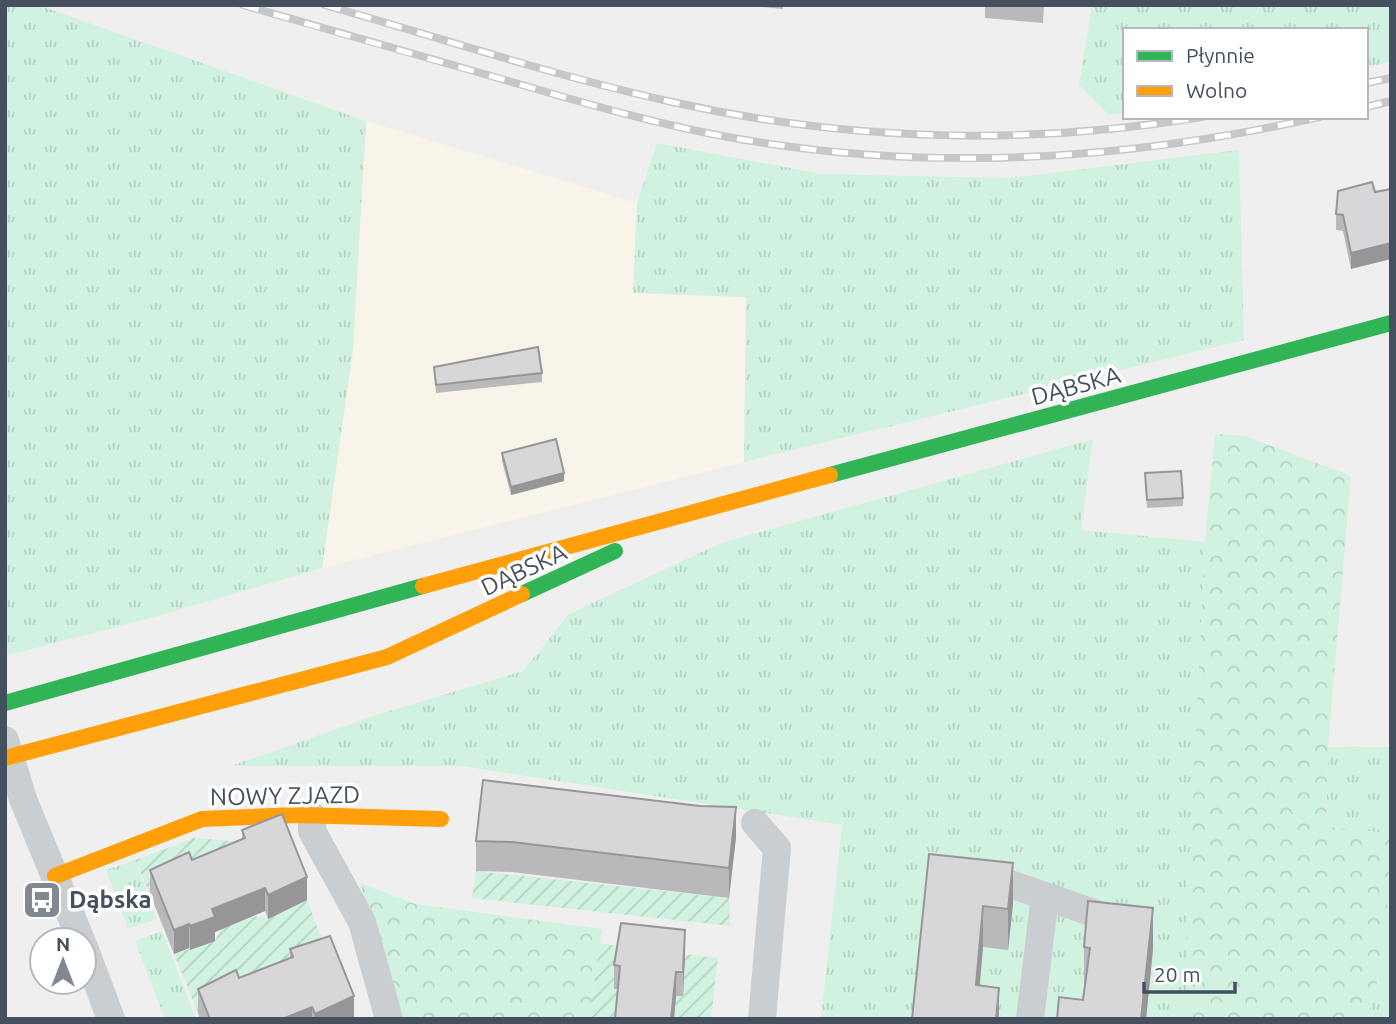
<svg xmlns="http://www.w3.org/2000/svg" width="1396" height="1024" font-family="Ubuntu,sans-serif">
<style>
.commercial{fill:#f8f4ea}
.grass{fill:url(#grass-tufts)}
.forest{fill:url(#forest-crowns)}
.garden{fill:url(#garden-furrows)}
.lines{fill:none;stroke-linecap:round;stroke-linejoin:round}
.street{stroke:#cbced0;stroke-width:28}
.fast{stroke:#30b455;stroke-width:16}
.slow{stroke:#ff9f0a;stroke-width:16}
.rail-casing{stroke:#c5c7ca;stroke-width:8}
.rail{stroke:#fff;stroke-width:5;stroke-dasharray:16;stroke-linecap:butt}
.wall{fill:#b9b9bb}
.shaded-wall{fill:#969698}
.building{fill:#d7d7d9;stroke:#969698;stroke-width:2}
.labels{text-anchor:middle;stroke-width:7;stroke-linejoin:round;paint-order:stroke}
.street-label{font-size:24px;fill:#45505e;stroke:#fff}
.poi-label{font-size:24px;font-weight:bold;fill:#45505e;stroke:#fff;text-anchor:start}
</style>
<defs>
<pattern id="grass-tufts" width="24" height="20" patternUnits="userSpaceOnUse" patternTransform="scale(1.75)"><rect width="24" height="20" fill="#d1f2e0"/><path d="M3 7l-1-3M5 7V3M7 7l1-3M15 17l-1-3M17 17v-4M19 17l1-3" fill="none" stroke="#b5d1c3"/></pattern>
<pattern id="forest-crowns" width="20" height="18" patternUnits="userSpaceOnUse" patternTransform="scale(1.75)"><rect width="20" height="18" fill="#d1f2e0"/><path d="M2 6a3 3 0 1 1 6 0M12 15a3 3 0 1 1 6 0" fill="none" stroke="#b5d1c3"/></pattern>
<pattern id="garden-furrows" width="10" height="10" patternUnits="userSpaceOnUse" patternTransform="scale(1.75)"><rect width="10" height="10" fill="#d1f2e0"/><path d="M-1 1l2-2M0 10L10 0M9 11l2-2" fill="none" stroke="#b5d1c3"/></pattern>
</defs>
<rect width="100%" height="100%" fill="#f0efef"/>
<path class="commercial" d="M 366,121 L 637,203 L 634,293 L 746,297 L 744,462 L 322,568 L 353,348 Z"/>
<path class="grass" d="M 5,5 L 38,5 L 366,121 L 353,349 L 322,568 L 151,618 L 5,656 Z
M 1092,5 L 1391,5 L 1391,62 L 1366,67 L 1366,30 L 1125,30 L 1125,113 L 1109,115 L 1079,85 Z
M 657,143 L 821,174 L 1009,178 L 1239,150 L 1244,340 L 744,462 L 746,297 L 633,293 L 637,203 Z
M 1093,439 L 1081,530 L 1205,542 L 1186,930 L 1190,1019 L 821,1019 L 842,825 L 462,766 L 231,766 L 376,715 L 523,671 L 569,614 L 721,543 Z
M 1328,747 L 1391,747 L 1391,1019 L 1367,1019 L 1385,954 L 1326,828 Z
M 135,860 L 157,919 L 128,929 L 106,870 Z
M 162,931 L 196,1019 L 165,1019 L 135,941 Z"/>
<path class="forest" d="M 1215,434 L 1246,436 L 1351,476 L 1328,747 L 1326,827 L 1390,833 L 1385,954 L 1367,1019 L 1190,1019 L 1186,930 L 1205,542 Z
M 360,883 L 415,904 L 602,929 L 589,1019 L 403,1019 Z"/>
<path class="garden" d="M 194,838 L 267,844 L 150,894 L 135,860 Z
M 476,871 L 729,898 L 730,926 L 472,898 Z
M 307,900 L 330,960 L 212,1004 L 198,1013 L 174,954 L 215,941 L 222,925 L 252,912 L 254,916 L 268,919 Z
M 600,943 L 621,947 L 617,1019 L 589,1019 Z
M 685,954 L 718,958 L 711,1019 L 674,1019 L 676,996 L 683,996 Z"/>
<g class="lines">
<path class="street" d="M 5,740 L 23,799 L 81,940
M 312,816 L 312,831 L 362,922 L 389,1019
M 755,823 L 777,848 L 762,1019
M 984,875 L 1045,896 L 1030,1019
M 1045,896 L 1108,918
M 84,947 L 111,1019"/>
<path class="fast" d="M 830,475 L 1391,323
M 522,594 L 615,551
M 5,703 L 423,586"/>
<path class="slow" d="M 423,586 L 830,475
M 5,758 L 387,657 L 522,594
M 55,876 L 202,819 L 298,815 L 441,819"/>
<defs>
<path id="rail" d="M 243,5 C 328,30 413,54 498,78 C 574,100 650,123 728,137 C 926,173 1124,161 1319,117
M 325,5 C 440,38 555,76 672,102 C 847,141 1025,146 1202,117
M 1366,83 L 1391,78
M 1366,107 L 1391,101"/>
</defs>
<use href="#rail" class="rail-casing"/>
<use href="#rail" class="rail"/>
</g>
<path class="wall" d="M 743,5 L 783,5 L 783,9 Z
M 985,5 L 1044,5 L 1043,23 L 985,18 Z
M 1375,192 L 1351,269 L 1343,231 L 1336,230 L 1336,214 Z
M 434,367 L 542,373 L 542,382 L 436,393 Z
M 502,453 L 564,481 L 511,495 L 502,461 Z
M 1145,481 L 1183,498 L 1183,506 L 1147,508 Z
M 242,830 L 307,900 L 268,919 L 265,911 L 215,932 L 215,941 L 190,950 L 189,948 L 174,954 L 150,894 L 150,870 L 192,860 L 242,839 Z
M 736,837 L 729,898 L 512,872 L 476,871 L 476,841 Z
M 929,854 L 1013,904 L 1008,950 L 983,947 L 980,986 L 999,1019 L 912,1019 Z
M 1084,947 L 1153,949 L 1146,1019 L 1057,1019 L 1083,1000 L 1084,988 Z
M 290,949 L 354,1019 L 200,1019 L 198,1013 L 198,989 L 239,978 L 290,958 Z
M 685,954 L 683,996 L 676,996 L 674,1019 L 615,1019 L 618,989 L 614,989 L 614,965 Z"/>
<path class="shaded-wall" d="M 1391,243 L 1391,259 L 1351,269 L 1351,253 Z
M 564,473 L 564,481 L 511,495 L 511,487 Z
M 736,807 L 736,837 L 729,898 L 729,868 Z
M 1013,863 L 1013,904 L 1008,950 L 1008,909 Z
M 307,877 L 307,900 L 268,919 L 268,895 Z
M 265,888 L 265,911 L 215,932 L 215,941 L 190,950 L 190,926 L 212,909 Z
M 983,906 L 983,947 L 976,1019 L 976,985 Z
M 1153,908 L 1153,949 L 1146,1019 L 1141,1019 Z
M 189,924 L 189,948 L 174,954 L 174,930 Z
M 685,930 L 685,954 L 683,996 L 683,972 Z
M 676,972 L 676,996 L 674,1019 L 671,1019 Z
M 999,988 L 999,1019 L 996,1019 Z
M 354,996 L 354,1019 L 315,1019 L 315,1014 Z
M 312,1007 L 312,1019 L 282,1019 Z"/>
<path class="building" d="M 1372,182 L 1375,192 L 1391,189 L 1391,243 L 1351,253 L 1343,215 L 1336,214 L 1338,191 Z
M 538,347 L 542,373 L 436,385 L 434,367 Z
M 556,439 L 564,473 L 511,487 L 502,453 Z
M 1181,471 L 1183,498 L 1147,500 L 1145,473 Z
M 483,780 L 700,806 L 736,807 L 729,868 L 512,842 L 476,841 Z
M 282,814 L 307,877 L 268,895 L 265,888 L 212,909 L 215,917 L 190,926 L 189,924 L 174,930 L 150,870 L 189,852 L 192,860 L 245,838 L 242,830 Z
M 929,854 L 1013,863 L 1008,909 L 983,906 L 976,985 L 999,988 L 996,1019 L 912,1019 Z
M 1088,901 L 1153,908 L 1141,1019 L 1057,1019 L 1059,997 L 1083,1000 L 1090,948 L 1084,947 Z
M 621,923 L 685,930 L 683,972 L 676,972 L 671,1019 L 615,1019 L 620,966 L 614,965 Z
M 330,936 L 354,996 L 315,1014 L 312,1007 L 282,1019 L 210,1019 L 198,989 L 236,970 L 239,978 L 293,957 L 290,949 Z"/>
<defs>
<symbol id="bus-square" viewBox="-11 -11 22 22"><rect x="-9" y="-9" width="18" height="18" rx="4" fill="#818891" stroke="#fff"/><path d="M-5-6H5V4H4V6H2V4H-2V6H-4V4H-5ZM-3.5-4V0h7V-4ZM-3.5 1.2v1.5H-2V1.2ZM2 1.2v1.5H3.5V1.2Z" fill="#fff"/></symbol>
</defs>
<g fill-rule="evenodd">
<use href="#bus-square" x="20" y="878" width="44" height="44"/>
</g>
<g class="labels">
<g class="street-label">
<text transform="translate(1076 386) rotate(-15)" y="8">DĄBSKA</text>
<text transform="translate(524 570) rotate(-25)" y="8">DĄBSKA</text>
<text transform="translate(285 796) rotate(-1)" y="8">NOWY ZJAZD</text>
</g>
<g class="poi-label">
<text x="69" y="908">Dąbska</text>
</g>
</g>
<rect width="1396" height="1024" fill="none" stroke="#45505e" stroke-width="14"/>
<rect x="1123" y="28" width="245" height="91" fill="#ffffff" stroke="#b5b9bf" stroke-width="2"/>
<rect x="1137" y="51" width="35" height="10" fill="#30b455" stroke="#b5b9bf" stroke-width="2"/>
<text x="1186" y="63" font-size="21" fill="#45505e">Płynnie</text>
<rect x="1137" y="86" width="35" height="10" fill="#ff9f0a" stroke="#b5b9bf" stroke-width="2"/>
<text x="1186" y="98" font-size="21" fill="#45505e">Wolno</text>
<g transform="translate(63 961)"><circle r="33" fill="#ffffff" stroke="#b5b9bf" stroke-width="2"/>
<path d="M0-5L12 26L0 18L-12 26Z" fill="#818891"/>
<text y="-10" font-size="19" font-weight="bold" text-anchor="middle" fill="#45505e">N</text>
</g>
<path d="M1144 982v10h91v-10" fill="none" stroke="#45505e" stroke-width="3.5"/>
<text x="1154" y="982" font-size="21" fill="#45505e" stroke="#ffffff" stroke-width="5" paint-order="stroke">20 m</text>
</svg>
